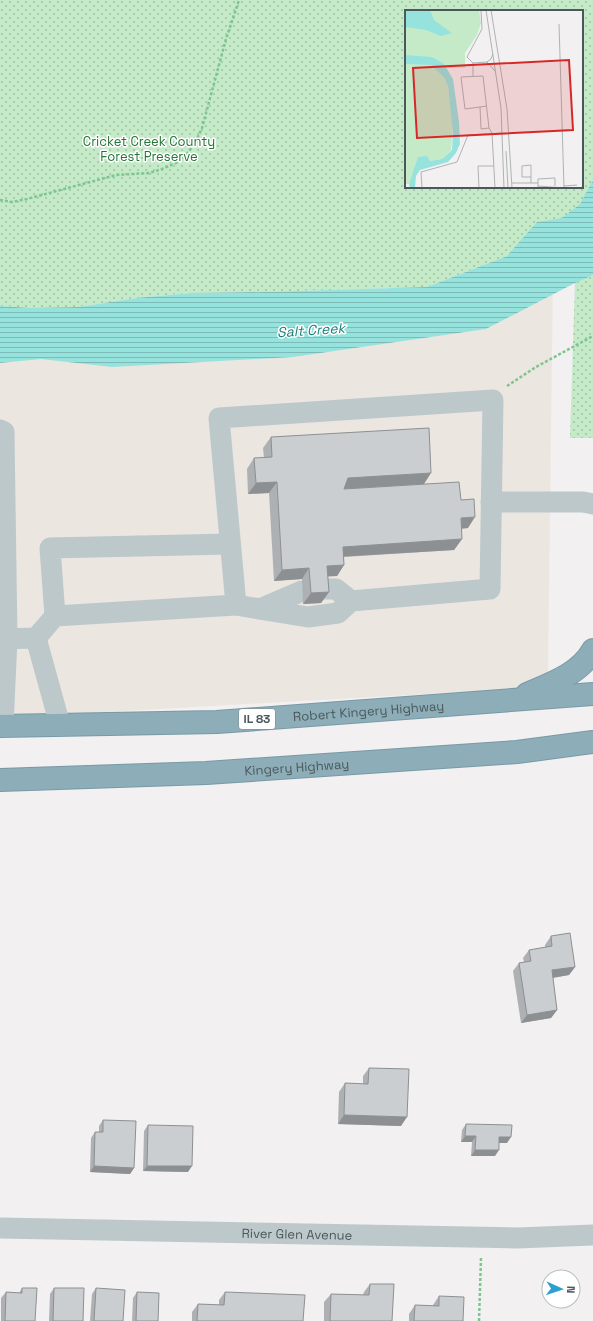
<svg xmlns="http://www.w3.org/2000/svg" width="593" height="1321" font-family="'Space Grotesk',sans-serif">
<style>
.commercial{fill:#ece6e0}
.park{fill:url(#park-dots);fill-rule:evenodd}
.water{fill:url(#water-rules)}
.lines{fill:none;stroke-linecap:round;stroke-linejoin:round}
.highway-casing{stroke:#7899a5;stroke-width:24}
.path{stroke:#7fc590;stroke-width:2.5;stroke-dasharray:3 2;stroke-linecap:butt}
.minor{stroke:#bdc8cb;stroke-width:21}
.highway{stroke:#8daeb9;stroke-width:22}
.wall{fill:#aeb1b4}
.shaded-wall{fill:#8d9092}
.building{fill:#caced1;stroke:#8d9092}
.labels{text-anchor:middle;stroke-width:3;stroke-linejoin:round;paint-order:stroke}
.shield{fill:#fff;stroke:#808a8c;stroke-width:1}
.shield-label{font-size:12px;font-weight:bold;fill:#4a585b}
.park-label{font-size:13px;fill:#227535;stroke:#fff}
.street-label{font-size:13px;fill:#4a585b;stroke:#fff}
.water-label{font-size:14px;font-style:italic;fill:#1a807a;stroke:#fff}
.inset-road{fill:none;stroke:#afb3b5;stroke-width:1}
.view{fill:#d62828;fill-opacity:0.15;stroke:#d62828;stroke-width:2}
.inset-edge{fill:none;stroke:#4a585b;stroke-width:2}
</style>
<defs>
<pattern id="park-dots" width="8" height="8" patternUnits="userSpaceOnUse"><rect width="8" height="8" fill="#c4eac8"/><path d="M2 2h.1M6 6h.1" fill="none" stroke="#a1c0a5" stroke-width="1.8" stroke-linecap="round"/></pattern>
<pattern id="water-rules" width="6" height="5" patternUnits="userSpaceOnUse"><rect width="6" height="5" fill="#96e3de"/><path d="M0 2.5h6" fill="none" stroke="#7cbbb7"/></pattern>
</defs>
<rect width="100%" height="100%" fill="#f2f0f1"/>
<path class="commercial" d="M 553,274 L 548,672 L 514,689 L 18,717 L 0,716 L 0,348 Z"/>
<path class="park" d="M 0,0 L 593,0 L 593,438 L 570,438 L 575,283 L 507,256 L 427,287 L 264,292 L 191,293 L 136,298 L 79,307 L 30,308 L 0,306 ZM 406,11 L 582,11 L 582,187 L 406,187 Z"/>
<path class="water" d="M 593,180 L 593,275 L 575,283 L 486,329 L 293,357 L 112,367 L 41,359 L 0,363 L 0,306 L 30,308 L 79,307 L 136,298 L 191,293 L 264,292 L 427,287 L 507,256 L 537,222 L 562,218 L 580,204 Z"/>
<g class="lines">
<defs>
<g id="highway">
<path d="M 527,694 C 550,684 580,674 593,650"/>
<path id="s2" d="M 0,726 L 217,722 L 593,694"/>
<path id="s3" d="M 0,780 L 206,773 L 517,752 L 593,742"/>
</g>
</defs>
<use href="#highway" class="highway-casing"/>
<path class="path" d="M 0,200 L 12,202 L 27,199 L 116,175 L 149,173 L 162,169 L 178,162 L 186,155 L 195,143 L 202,128 L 226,39 L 239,0
M 507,386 L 536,367 L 593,336
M 479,1321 L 481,1258"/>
<g class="minor">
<path d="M 0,430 L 4,432 L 7,639 L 3,726"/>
<path d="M 491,502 L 583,502 L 593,504"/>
<path d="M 320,589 L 336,589 L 351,601"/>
<path d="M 260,609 L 302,591"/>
<path d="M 55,616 L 50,548 L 230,544"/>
<path d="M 36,638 L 60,725"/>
<path d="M 0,639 L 36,638 L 55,616 L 236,605 L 308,617 L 338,613 L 351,601 L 490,589 L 493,400 L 219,418 L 236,605"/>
<path id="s1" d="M 0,1228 L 517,1238 L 593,1235"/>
</g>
<use href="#highway" class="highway"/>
</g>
<path class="wall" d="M 271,437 L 424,484 L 461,500 L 468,528 L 461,529 L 462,539 L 454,550 L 344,557 L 344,565 L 337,576 L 328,576 L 329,592 L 321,603 L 303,604 L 302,579 L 274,581 L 269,493 L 248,494 L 247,469 L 254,458 L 264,458 L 263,448 Z
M 551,936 L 575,967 L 569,975 L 553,978 L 557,1010 L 551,1018 L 521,1023 L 513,971 L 519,963 L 524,962 L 523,958 L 529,950 L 545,947 L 545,945 Z
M 369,1068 L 401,1126 L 338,1124 L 339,1092 L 345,1083 L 363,1084 L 363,1076 Z
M 103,1120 L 134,1168 L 130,1174 L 90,1172 L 91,1138 L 95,1132 L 99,1132 L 99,1126 Z
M 466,1124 L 507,1143 L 499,1143 L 495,1156 L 471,1156 L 472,1142 L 461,1142 L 462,1130 Z
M 148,1125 L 188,1172 L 143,1171 L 144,1131 Z
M 370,1284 L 392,1321 L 324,1321 L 324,1302 L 331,1294 L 363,1295 L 364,1292 Z
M 22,1288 L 35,1321 L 1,1321 L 1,1298 L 6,1292 L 19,1293 Z
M 54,1288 L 83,1321 L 49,1321 L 50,1294 Z
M 96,1288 L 123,1321 L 90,1321 L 92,1294 Z
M 137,1292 L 158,1321 L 132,1321 L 133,1298 Z
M 225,1292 L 303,1321 L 192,1321 L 192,1312 L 198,1304 L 219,1305 L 219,1300 Z
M 439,1296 L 463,1321 L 409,1321 L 409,1314 L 415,1305 L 433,1306 L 433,1305 Z"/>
<path class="shaded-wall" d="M 431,473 L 424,484 L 340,489 L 348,478 Z
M 277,482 L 269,493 L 248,494 L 256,483 Z
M 475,517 L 468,528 L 453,529 L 461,518 Z
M 462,539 L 454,550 L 336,557 L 343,547 Z
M 344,565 L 337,576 L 320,577 L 327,566 Z
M 309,568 L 302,579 L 274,581 L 282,570 Z
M 329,592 L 321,603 L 303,604 L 311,593 Z
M 575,967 L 569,975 L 545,979 L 552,970 Z
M 557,1010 L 551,1018 L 521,1023 L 527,1015 Z
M 344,1115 L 407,1117 L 401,1126 L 338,1124 Z
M 465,1136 L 476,1136 L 472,1142 L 461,1142 Z
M 499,1137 L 511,1137 L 507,1143 L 495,1143 Z
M 475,1150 L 499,1150 L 495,1156 L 471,1156 Z
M 94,1166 L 134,1168 L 130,1174 L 90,1172 Z
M 147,1166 L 192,1166 L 188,1172 L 143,1171 Z"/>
<path class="building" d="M 429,428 L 431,473 L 348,478 L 344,489 L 459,482 L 461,500 L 474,499 L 475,517 L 461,518 L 462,539 L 343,547 L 344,565 L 327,566 L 329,592 L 311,593 L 309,568 L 282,570 L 277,482 L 256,483 L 254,458 L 272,457 L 271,437 Z
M 570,933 L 575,967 L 552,970 L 557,1010 L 527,1015 L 519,963 L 531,961 L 529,950 L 552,946 L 551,936 Z
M 369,1068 L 409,1069 L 407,1117 L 344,1115 L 345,1083 L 368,1084 Z
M 103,1120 L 136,1121 L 134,1168 L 94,1166 L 95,1132 L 103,1132 Z
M 466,1124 L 512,1125 L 511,1137 L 499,1137 L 499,1150 L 475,1150 L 476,1136 L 465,1136 Z
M 148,1125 L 193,1126 L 192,1166 L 147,1166 Z
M 370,1284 L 394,1284 L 392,1321 L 330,1321 L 331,1294 L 369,1295 Z
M 22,1288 L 37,1288 L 35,1321 L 5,1321 L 6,1292 L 22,1293 Z
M 54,1288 L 84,1288 L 83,1321 L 53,1321 Z
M 96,1288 L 125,1290 L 123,1321 L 94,1321 Z
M 137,1292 L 159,1293 L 158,1321 L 136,1321 Z
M 225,1292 L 305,1295 L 303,1321 L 197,1321 L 198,1304 L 224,1305 Z
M 439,1296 L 464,1297 L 463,1321 L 414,1321 L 415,1305 L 439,1306 Z"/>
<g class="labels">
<rect class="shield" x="239" y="709" width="36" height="20" rx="3"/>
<g class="shield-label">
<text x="257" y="723">IL 83</text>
</g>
<g class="park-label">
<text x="149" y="146">Cricket Creek County<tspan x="149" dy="15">Forest Preserve</tspan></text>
</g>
<g class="street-label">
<text dy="5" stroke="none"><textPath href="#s2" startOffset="369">Robert Kingery Highway</textPath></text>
<text dy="5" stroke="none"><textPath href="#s3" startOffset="297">Kingery Highway</textPath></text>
<text dy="5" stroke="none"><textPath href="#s1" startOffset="297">River Glen Avenue</textPath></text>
</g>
<g class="water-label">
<text transform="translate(311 330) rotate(-4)" y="5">Salt Creek</text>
</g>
</g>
<g transform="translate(405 10)">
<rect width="178" height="178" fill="#f2f0f1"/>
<path d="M 0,0 L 74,0 L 76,13 L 72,25 L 60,43 L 60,58 L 42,58 L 39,66 L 43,76 L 48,117 L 46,140 L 37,149 L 25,151 L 15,147 L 4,174 L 1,174 L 0,169 Z" fill="#c4eac8"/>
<path d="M 0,0 L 25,0 L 29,10 L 47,23 L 36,26 L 21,20 L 0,17 ZM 0,45 L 27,47 L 39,54 L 48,69 L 54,112 L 55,134 L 51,143 L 43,152 L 15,160 L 11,166 L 10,178 L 5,178 L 4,174 L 13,147 L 22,146 L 25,151 L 37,149 L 47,140 L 48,122 L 43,76 L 39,67 L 26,55 L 0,54 Z" fill="#96e3de"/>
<path class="inset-road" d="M 76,0 L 77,19 L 62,47 L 68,53 L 82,52M 81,0 L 96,98 L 99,178M 86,0 L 102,99 L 107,178M 88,44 L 86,49 L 82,52 L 90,61M 68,53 L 68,67M 82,96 L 60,99 L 56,67 L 78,66 L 84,118 L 87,123 L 90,178M 75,97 L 76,119 L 84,118M 101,141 L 103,178M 126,167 L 117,167 L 117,156 L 126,155 L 126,173M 107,173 L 133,173M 133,176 L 159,178 L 154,14M 159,176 L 172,175M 17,178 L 16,162 L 52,152 L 63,125 L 97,123M 74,178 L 73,156 L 89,156M 133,178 L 133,169 L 150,168 L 150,176"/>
<path class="view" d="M 164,50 L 168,120 L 12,128 L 8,58 Z"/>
<rect width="178" height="178" class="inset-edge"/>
</g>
<g transform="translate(561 1289) rotate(93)"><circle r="19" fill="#ffffff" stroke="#b7bcbd"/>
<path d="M0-3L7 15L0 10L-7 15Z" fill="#2d9fcf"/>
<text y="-6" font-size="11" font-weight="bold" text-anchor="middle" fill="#4a585b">N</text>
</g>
</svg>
